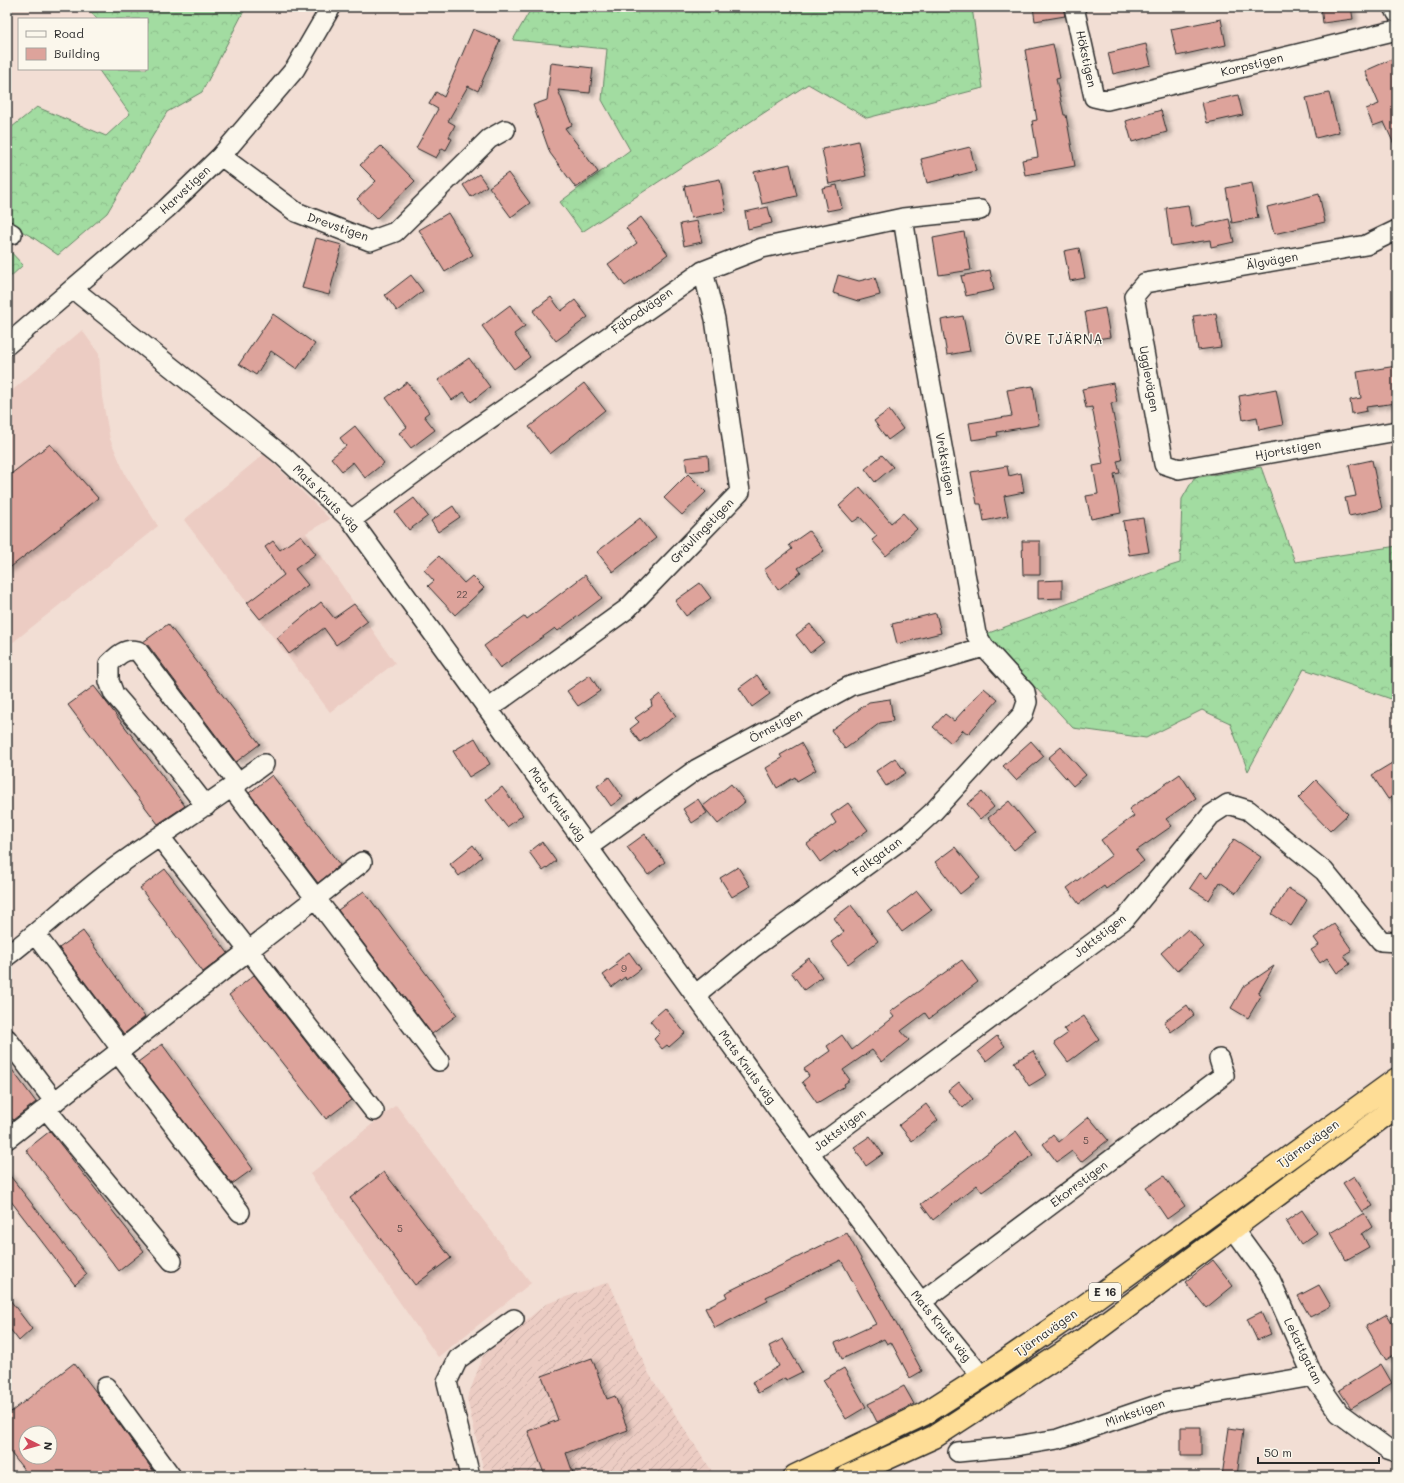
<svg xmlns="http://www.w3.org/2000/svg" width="1404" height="1483" font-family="Mali,sans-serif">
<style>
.built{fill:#ecccc3}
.industrial{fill:url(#industrial-furrows)}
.forest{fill:url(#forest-crowns);stroke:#668466}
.building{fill:#dda39b;stroke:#2b2b2b;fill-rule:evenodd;filter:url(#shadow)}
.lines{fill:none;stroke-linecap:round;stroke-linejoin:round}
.minor-casing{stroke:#2b2b2b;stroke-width:22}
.highway-casing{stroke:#2b2b2b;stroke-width:25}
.minor{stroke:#fbf7ec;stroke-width:19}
.highway{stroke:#fedd96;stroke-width:22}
.labels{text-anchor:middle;stroke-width:3;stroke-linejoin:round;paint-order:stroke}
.number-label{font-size:10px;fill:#584947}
.shield{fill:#fbf7ec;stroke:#696865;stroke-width:1}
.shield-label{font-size:11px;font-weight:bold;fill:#2b2b2b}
.street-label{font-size:12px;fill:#2b2b2b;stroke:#fbf7ec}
.neighbourhood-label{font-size:13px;letter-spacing:1px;fill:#2b2b2b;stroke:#fbf7ec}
</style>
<defs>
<pattern id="industrial-furrows" width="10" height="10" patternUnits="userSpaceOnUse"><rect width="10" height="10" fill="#ecccc3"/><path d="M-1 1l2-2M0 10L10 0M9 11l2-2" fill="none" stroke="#cbafa8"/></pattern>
<pattern id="forest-crowns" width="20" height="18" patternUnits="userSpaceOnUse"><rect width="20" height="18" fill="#a2dca1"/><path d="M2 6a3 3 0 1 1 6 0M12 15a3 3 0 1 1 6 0" fill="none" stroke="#8cbd8b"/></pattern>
<filter id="shadow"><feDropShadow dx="4.5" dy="2.5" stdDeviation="2" flood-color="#0004"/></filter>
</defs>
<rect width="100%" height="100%" fill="#f2ded4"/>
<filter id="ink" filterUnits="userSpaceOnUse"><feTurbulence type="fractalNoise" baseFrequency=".025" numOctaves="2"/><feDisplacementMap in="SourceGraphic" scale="8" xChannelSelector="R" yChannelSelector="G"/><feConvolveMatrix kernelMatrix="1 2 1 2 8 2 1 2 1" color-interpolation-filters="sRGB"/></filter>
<g filter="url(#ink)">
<path class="built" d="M 82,330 L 99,354 L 102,397 L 110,439 L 126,476 L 158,526 L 7,647 L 7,395 Z
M 264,454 L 330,519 L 306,533 L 395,663 L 330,712 L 184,520 Z
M 396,1105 L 531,1283 L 438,1357 L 310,1174 Z"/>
<path class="industrial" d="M 609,1282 L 649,1374 L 715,1476 L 485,1476 L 467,1399 L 483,1356 L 546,1304 Z"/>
<path class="forest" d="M 86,7 L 246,7 L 202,92 L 167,112 L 107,213 L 58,255 L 34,238 L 7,223 L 7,131 L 37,107 L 106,136 L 130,114 L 98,69 L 147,69 L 147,19 L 97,19 Z
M 532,7 L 972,7 L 983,88 L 867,118 L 808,84 L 582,232 L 560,202 L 630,150 L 602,100 L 607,49 L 513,40 Z
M 7,248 L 23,265 L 7,280 Z
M 1261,467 L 1295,562 L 1397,546 L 1397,701 L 1304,669 L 1248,771 L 1230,723 L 1202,710 L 1146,738 L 1073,728 L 986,634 L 1167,567 L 1180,563 L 1182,499 L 1194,478 Z"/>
<path class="building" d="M 1033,7 L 1063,7 L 1065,16 L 1035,21 Z
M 1321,7 L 1351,7 L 1353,19 L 1323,23 Z
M 1221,19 L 1226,45 L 1177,56 L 1171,29 Z
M 473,29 L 500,40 L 478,91 L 468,86 L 448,121 L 455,125 L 449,137 L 452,139 L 446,150 L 442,148 L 436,158 L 416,148 L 438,109 L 429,104 L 436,92 L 444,97 Z
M 1053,44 L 1060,78 L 1056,79 L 1064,115 L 1066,115 L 1075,166 L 1025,175 L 1022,160 L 1038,157 L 1032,121 L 1037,120 L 1025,50 Z
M 1146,44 L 1151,65 L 1113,74 L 1108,53 Z
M 1392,59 L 1397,71 L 1397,151 L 1384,122 L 1373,126 L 1366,109 L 1379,104 L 1365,71 Z
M 551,63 L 593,68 L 590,93 L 558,90 L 572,125 L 565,128 L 598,172 L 576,188 L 550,153 L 533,105 L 547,100 Z
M 1329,93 L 1339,132 L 1316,138 L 1306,98 Z
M 1238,95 L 1243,115 L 1207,123 L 1202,103 Z
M 1161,110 L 1167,132 L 1132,142 L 1126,121 Z
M 858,141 L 866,176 L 829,184 L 822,149 Z
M 381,146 L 415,181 L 376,219 L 357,199 L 376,181 L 360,165 Z
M 970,147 L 976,171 L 927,183 L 921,159 Z
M 790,164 L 797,196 L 762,204 L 754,172 Z
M 508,173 L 530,203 L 511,217 L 489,187 Z
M 479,174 L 487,186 L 471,197 L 463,185 Z
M 720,179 L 726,211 L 691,218 L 684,186 Z
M 1252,183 L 1258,218 L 1232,223 L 1226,188 Z
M 837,185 L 842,208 L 827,211 L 822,188 Z
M 1319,194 L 1325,222 L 1274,234 L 1267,207 Z
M 1188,205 L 1192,227 L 1229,219 L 1234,242 L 1211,247 L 1210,240 L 1171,246 L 1166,208 Z
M 768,207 L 772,223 L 748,229 L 745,212 Z
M 448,213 L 473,255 L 445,272 L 419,230 Z
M 641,217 L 668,254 L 625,286 L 608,264 L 637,243 L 626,228 Z
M 697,221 L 702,242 L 684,246 L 680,224 Z
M 964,232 L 971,270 L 939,275 L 933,238 Z
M 316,238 L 342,245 L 329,295 L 302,288 Z
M 1079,248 L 1085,278 L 1070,281 L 1064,251 Z
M 990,270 L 994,290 L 966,296 L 961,276 Z
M 411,275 L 423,291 L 397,311 L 385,295 Z
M 838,275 L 859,281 L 875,277 L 880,295 L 858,301 L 833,293 Z
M 551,297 L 561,311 L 575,300 L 588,317 L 556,341 L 533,311 Z
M 510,305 L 525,326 L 514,334 L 530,357 L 514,369 L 482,326 Z
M 1105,308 L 1110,337 L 1090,340 L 1085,312 Z
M 1216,313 L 1221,347 L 1198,350 L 1193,316 Z
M 273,314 L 315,344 L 297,369 L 271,351 L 256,375 L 239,364 Z
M 963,316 L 970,351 L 947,355 L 941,320 Z
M 469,358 L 490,387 L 471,402 L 464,392 L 452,400 L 438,380 Z
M 1397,366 L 1397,403 L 1366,407 L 1367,411 L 1352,414 L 1350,400 L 1361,398 L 1357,372 Z
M 407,382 L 429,412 L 424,416 L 435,430 L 411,448 L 399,433 L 407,427 L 386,398 Z
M 584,383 L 605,410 L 550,454 L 529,427 Z
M 1113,383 L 1117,402 L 1111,403 L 1122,460 L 1117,461 L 1120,473 L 1114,474 L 1121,513 L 1091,519 L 1086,496 L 1098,494 L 1093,466 L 1103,464 L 1092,407 L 1086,408 L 1082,389 Z
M 1033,386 L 1039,425 L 997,432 L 998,436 L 972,440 L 969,423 L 1012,416 L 1007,390 Z
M 1276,389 L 1283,425 L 1259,430 L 1257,417 L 1243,420 L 1239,396 Z
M 889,410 L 903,429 L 888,440 L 874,421 Z
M 355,426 L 384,463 L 365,478 L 353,462 L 342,471 L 331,458 L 346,446 L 340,438 Z
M 50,444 L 98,498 L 7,570 L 7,477 Z
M 708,455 L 709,470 L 687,472 L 685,458 Z
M 882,455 L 893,467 L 875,482 L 865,469 Z
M 1372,460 L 1382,509 L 1349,516 L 1345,498 L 1356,496 L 1349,465 Z
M 1007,466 L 1009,476 L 1021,473 L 1024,492 L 1004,496 L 1008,516 L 984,521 L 981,504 L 977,504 L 971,472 Z
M 688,474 L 706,492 L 682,515 L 664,498 Z
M 860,487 L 891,523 L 903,513 L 917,529 L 886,556 L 872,540 L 877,536 L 860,517 L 853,522 L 839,506 Z
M 414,498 L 428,516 L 409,530 L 395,512 Z
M 453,506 L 460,517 L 438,532 L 431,521 Z
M 640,518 L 656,538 L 613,572 L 597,552 Z
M 1143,518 L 1149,552 L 1129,555 L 1123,521 Z
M 809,531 L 824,551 L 798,568 L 801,572 L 778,590 L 764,570 L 792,549 L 789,545 Z
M 301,535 L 316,554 L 295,569 L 308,585 L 260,619 L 247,603 L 284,575 L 265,547 L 273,541 L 280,550 Z
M 1022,541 L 1040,541 L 1040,575 L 1023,575 Z
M 439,556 L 464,583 L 472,576 L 484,588 L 455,615 L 428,586 L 434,581 L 424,570 Z
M 585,575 L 602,598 L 558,631 L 555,628 L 500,668 L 484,646 L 525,616 L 527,619 Z
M 1062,580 L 1062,598 L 1038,599 L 1038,581 Z
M 700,583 L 711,598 L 686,616 L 675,601 Z
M 321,602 L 334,618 L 354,604 L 368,621 L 336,645 L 324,628 L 289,654 L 277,638 Z
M 936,613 L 941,633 L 897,644 L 892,624 Z
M 168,624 L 260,744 L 236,762 L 147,644 L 143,642 Z
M 810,624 L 824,642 L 810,653 L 796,635 Z
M 590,675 L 600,691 L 578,706 L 567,691 Z
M 757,675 L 770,694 L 752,707 L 739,688 Z
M 94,686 L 185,806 L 158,824 L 68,705 Z
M 984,688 L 998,700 L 968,734 L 963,730 L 951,743 L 933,727 L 945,714 L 954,721 Z
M 660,694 L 676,716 L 640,742 L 630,729 L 639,722 L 635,718 L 652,706 L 651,701 Z
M 890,699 L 893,721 L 880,723 L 845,749 L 831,730 L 869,702 Z
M 475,738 L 490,764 L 469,777 L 453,751 Z
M 1031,741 L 1044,756 L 1016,780 L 1003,766 Z
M 801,743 L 816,770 L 797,781 L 795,777 L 777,788 L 766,768 L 782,758 L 780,755 Z
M 1061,747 L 1086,775 L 1073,786 L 1048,758 Z
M 895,758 L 906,773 L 886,786 L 876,771 Z
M 1397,760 L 1397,793 L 1388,799 L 1372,775 Z
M 1180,774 L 1196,798 L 1166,819 L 1172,826 L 1136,851 L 1144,861 L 1106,889 L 1104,886 L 1079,904 L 1067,888 L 1112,855 L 1101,840 L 1134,816 L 1129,809 Z
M 272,775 L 340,865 L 318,883 L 249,793 Z
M 609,777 L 623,797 L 611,806 L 597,786 Z
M 1316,780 L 1348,814 L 1330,831 L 1298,798 Z
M 731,784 L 745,802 L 718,824 L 703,806 Z
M 502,787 L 523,815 L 507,827 L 486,800 Z
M 982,792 L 994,807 L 980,819 L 967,804 Z
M 698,799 L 707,813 L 692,823 L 683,809 Z
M 1009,801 L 1035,833 L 1014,850 L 988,818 Z
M 848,803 L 868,830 L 836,853 L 835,851 L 820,862 L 807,844 L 836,823 L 831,815 Z
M 645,834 L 665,862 L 648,875 L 627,847 Z
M 1234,839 L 1261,857 L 1236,893 L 1220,882 L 1209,900 L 1190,888 L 1200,873 L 1207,878 Z
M 542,842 L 556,861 L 543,871 L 529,852 Z
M 473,845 L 482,857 L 459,876 L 450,864 Z
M 955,847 L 980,878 L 960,894 L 935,862 Z
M 738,867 L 750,886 L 732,897 L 720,878 Z
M 165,869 L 228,953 L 203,972 L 140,888 Z
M 1288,888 L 1307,900 L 1291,926 L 1272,914 Z
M 364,891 L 457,1015 L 432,1034 L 338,910 Z
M 917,891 L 932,910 L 902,932 L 888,913 Z
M 851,905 L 878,941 L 848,964 L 831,942 L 844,932 L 834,918 Z
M 1334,924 L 1352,950 L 1344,955 L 1350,964 L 1337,973 L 1327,958 L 1320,963 L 1311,950 L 1319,945 L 1314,938 Z
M 1188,929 L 1204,947 L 1177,971 L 1161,953 Z
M 83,931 L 145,1017 L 124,1034 L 59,948 Z
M 629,952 L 641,969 L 626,980 L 625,977 L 612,987 L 603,975 L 617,965 L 615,963 Z
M 809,958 L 822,977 L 804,990 L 791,972 Z
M 962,960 L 978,982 L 929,1019 L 925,1013 L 901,1031 L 909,1040 L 882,1062 L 872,1050 L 843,1070 L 850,1080 L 844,1084 L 845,1086 L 817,1103 L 802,1082 L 809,1076 L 804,1069 L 830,1051 L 827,1046 L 842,1035 L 852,1050 L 894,1017 L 890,1012 Z
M 1274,966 L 1258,994 L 1261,996 L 1248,1018 L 1231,1008 L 1243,987 Z
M 254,975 L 351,1100 L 326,1119 L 229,995 Z
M 1187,1005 L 1194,1015 L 1171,1032 L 1164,1022 Z
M 665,1008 L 685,1033 L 669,1047 L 667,1045 L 662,1049 L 654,1039 L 660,1033 L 650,1021 Z
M 1084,1016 L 1099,1039 L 1068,1062 L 1054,1043 L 1067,1034 L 1064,1029 Z
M 997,1036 L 1005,1046 L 986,1061 L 978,1051 Z
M 162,1044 L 253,1169 L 232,1184 L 138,1062 Z
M 1033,1051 L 1047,1075 L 1029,1086 L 1014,1062 Z
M 7,1063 L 36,1102 L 13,1120 L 7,1113 Z
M 959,1082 L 973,1099 L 963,1108 L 948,1091 Z
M 926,1104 L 938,1120 L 912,1141 L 899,1125 Z
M 1089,1117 L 1108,1140 L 1081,1162 L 1072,1151 L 1057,1162 L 1043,1144 L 1053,1135 L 1059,1142 Z
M 50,1131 L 144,1251 L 119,1271 L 26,1150 Z
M 1016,1131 L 1033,1155 L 982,1192 L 977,1185 L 933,1220 L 921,1204 Z
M 870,1136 L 883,1154 L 866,1166 L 854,1147 Z
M 7,1172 L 87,1274 L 75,1285 L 7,1196 Z
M 384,1172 L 451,1258 L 415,1285 L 350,1198 Z
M 1164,1176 L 1185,1206 L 1167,1219 L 1146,1188 Z
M 1354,1176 L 1373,1206 L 1362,1212 L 1343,1183 Z
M 1302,1210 L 1317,1233 L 1301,1244 L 1286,1221 Z
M 1364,1213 L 1372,1227 L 1362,1234 L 1369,1247 L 1346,1260 L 1330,1233 Z
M 847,1233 L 922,1371 L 910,1378 L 891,1342 L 887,1344 L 884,1339 L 842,1359 L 835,1343 L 876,1324 L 841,1260 L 766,1297 L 768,1301 L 715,1328 L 705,1308 L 727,1297 L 725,1293 Z
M 1213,1260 L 1233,1286 L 1206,1308 L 1185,1282 Z
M 1319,1285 L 1331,1306 L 1310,1317 L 1298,1296 Z
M 7,1296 L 32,1329 L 19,1341 L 7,1325 Z
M 1261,1312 L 1271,1334 L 1257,1340 L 1247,1319 Z
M 1387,1314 L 1397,1331 L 1397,1353 L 1386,1360 L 1366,1326 Z
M 783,1339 L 802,1372 L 786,1380 L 785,1378 L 758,1393 L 752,1382 L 779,1366 L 769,1346 Z
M 592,1358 L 607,1399 L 615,1396 L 628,1430 L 566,1453 L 574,1476 L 545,1476 L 528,1431 L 558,1420 L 542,1376 Z
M 74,1363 L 99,1396 L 157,1476 L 29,1476 L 7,1448 L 7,1415 ZM 26,1433 L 50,1433 L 50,1457 L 26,1457 Z
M 1381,1364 L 1392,1383 L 1351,1408 L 1339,1390 Z
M 844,1368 L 866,1407 L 846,1419 L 823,1380 Z
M 904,1386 L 914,1404 L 877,1422 L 868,1404 Z
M 1181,1427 L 1201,1427 L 1201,1456 L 1181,1456 Z
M 1229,1428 L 1243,1430 L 1237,1476 L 1222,1476 Z"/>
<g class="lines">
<defs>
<path id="minor" d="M 1074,7 L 1094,97 L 1107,100 L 1397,30
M 1394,7 L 1397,13
M 221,156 L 296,212 L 370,241 L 395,232 L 489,139 L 505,130
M 1397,230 L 1366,245 L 1145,283 L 1134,296 L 1164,464 L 1179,469 L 1397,431
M 7,231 L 12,234
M 73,289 L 283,456 L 351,520 L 816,1162 L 921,1302 L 982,1377
M 7,345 L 166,209 L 221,156 L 295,69 L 331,7
M 351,520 L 462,438 L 703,271 L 762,248 L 903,218 L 980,210
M 488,709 L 627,609 L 740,492 L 715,319 L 703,271
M 232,788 L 439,1061
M 206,806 L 160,747 L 114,694 L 109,681 L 109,664 C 118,655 125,648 138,651 L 238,783
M 160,837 L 374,1111
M 588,847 L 697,769 L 850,686 L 984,647
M 35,934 L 122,1050
M 7,956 C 45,927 80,893 120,864 C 167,830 217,799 264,764
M 695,995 L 754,947 L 909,834 L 933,812 L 1023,714 L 1027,702 L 1025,692 L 984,647 L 976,634 L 920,325 L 903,218
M 7,1039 L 55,1102
M 118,1053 L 240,1212
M 46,1109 L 172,1261
M 7,1139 L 362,862
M 810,1152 L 1125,919 L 1211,815 L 1228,804 L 1248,810 L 1324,871 L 1381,941 L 1397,942
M 1233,1228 L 1270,1279 L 1313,1376 L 1339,1413 L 1388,1449 L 1397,1452
M 921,1302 L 1224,1075 L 1219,1059
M 106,1387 L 171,1476
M 958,1452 L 1010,1447 L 1058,1439 L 1169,1401 L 1313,1376
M 470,1476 L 447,1382 L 458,1359 L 514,1319"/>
<path id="highway" d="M 795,1476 L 924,1414 L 982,1377 L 1072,1315 L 1397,1079
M 848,1476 L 934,1437 L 1083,1340 L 1397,1106"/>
</defs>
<use href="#minor" class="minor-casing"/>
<use href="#highway" class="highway-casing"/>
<use href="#minor" class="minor"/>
<use href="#highway" class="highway"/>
</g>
</g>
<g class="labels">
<g class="number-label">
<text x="462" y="598">22</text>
<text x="624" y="972">9</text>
<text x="1086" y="1144">5</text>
<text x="400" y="1232">5</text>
</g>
<rect class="shield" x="1089" y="1283" width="32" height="18" rx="3"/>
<g class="shield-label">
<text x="1105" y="1296">E 16</text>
</g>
<g class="street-label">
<text transform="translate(1086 59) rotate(78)" y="4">Hökstigen</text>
<text transform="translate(1252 65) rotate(-14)" y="4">Korpstigen</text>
<text transform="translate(185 190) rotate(-43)" y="4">Harvstigen</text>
<text transform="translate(338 227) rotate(19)" y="4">Drevstigen</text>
<text transform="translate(1272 261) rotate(-10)" y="4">Älgvägen</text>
<text transform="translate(642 311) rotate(-35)" y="4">Fäbodvägen</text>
<text transform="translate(1149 379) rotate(80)" y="4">Ugglevägen</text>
<text transform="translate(1288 450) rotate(-10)" y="4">Hjortstigen</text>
<text transform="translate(945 464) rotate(80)" y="4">Vråkstigen</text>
<text transform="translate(326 498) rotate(45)" y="4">Mats Knuts väg</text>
<text transform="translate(702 531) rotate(-46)" y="4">Grävlingstigen</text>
<text transform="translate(776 726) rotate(-28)" y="4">Örnstigen</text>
<text transform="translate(557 804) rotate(54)" y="4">Mats Knuts väg</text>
<text transform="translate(877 857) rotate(-36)" y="4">Falkgatan</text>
<text transform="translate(1100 936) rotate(-38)" y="4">Jaktstigen</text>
<text transform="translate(747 1067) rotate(54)" y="4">Mats Knuts väg</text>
<text transform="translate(840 1130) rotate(-37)" y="4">Jaktstigen</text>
<text transform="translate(1308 1144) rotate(-36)" y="4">Tjärnavägen</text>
<text transform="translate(1079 1184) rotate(-37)" y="4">Ekorrstigen</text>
<text transform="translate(941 1326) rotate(51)" y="4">Mats Knuts väg</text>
<text transform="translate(1046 1333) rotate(-35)" y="4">Tjärnavägen</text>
<text transform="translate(1303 1351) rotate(64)" y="4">Lekattgatan</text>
<text transform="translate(1135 1413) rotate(-19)" y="4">Minkstigen</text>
</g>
<g class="neighbourhood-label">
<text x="1054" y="344">ÖVRE TJÄRNA</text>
</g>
</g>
<rect width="1404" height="1483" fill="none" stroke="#fbf7ec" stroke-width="24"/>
<rect x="12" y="12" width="1380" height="1459" fill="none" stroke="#2b2b2b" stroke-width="1.5" filter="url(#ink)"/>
<rect x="18" y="18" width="130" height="52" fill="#fbf7ec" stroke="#a8a59f"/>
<rect x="26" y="31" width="20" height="6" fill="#fbf7ec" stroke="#a8a59f"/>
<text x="54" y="38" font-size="12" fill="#2b2b2b">Road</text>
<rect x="26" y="48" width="20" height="12" fill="#dda39b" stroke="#a8a59f"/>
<text x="54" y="58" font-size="12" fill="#2b2b2b">Building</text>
<g transform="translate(38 1445) rotate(96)"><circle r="19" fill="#fbf7ec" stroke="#a8a59f"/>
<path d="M0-3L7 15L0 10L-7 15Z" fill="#d1495b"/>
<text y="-6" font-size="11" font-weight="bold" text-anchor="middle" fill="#2b2b2b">N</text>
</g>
<path d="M1258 1457v6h121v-6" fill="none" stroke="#2b2b2b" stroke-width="2"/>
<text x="1264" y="1457" font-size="12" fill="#2b2b2b" stroke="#fbf7ec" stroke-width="3" paint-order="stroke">50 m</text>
</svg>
